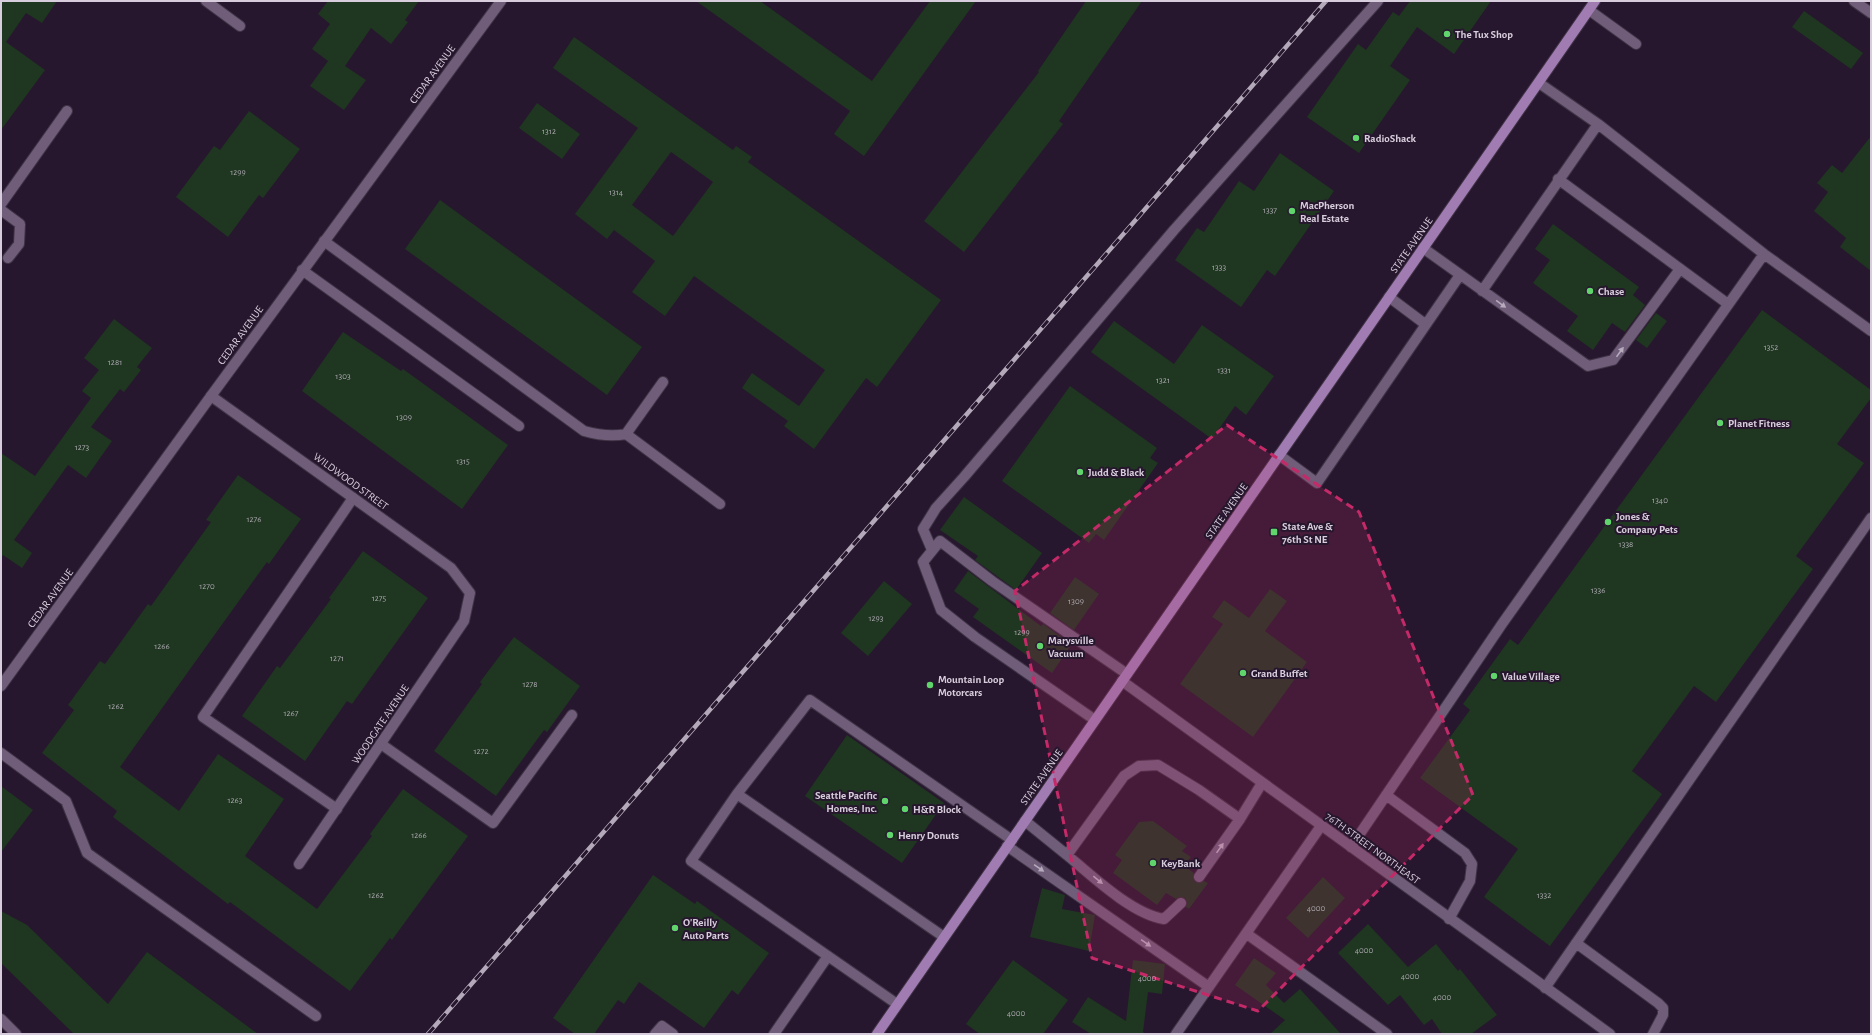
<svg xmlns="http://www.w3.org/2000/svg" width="1872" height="1035" font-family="'Alegreya Sans',sans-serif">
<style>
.building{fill:#1f3621;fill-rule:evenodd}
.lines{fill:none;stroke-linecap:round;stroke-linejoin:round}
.service-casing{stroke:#403346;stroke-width:12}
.minor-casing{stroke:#403346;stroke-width:12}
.tertiary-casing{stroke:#403346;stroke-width:12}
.primary-casing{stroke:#403346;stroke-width:12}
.service{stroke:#6f5d79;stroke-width:10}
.minor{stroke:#6f5d79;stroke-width:10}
.tertiary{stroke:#6f5d79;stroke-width:10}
.primary{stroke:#a07cb3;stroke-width:10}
.rail-casing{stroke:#b4a9ba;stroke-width:4.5}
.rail{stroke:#27172e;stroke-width:3;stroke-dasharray:9;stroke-linecap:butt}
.oneway{fill:#b8abbe}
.marked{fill:#c42a68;fill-opacity:0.2;stroke:#c42a68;stroke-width:3;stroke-dasharray:8 5;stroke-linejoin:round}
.poi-dot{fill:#5fd56b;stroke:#27172e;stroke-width:1.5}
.labels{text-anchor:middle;stroke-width:4;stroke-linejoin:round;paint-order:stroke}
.number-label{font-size:9px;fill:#a9a7ad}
.poi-label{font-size:11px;font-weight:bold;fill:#d7cddc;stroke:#27172e;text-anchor:start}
.street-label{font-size:11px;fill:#d7cddc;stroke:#27172e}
</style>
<rect width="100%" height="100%" fill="#27172e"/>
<path class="building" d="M 1,1 L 57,1 L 42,23 L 26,13 L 6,42 L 45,70 L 1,130 Z
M 328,1 L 419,1 L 405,20 L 408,22 L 391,44 L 371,28 L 345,66 L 366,80 L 344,110 L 310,86 L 328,61 L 312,49 L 330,24 L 318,14 Z
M 696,1 L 760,1 L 872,81 L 930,1 L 976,1 L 864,156 L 834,134 L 850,111 Z
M 1086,1 L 1142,1 L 1059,121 L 1063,124 L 964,252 L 924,221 L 1039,72 L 1038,71 Z
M 1410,1 L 1491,1 L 1454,54 L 1417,27 L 1390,66 L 1410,80 L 1359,153 L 1307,117 L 1358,44 L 1366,50 L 1393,12 L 1399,16 Z
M 1804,11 L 1863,53 L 1851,69 L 1792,27 Z
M 574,37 L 733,150 L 736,146 L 752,157 L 748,162 L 941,300 L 877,387 L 866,378 L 814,449 L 784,426 L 788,421 L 742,388 L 752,373 L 799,406 L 825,370 L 694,276 L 665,316 L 632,292 L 655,261 L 614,230 L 607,239 L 575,214 L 638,128 L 553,68 ZM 671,152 L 713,182 L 673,236 L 632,205 Z
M 537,103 L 580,134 L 562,159 L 519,128 Z
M 249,111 L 300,149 L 263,198 L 259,195 L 228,237 L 176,197 L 214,146 L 220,150 Z
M 1871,136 L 1871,271 L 1840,247 L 1846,238 L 1814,211 L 1828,192 L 1817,183 L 1832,165 L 1842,173 Z
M 1280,153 L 1334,191 L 1275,276 L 1267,270 L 1241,307 L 1175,260 L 1197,228 L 1204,232 L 1239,181 L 1254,191 Z
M 440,200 L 642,347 L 607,395 L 405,249 Z
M 1553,224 L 1639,287 L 1633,295 L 1645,305 L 1625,332 L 1612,323 L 1593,350 L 1567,331 L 1578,316 L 1533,283 L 1550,260 L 1535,249 Z
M 1762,310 L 1871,390 L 1871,398 L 1837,444 L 1864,463 L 1796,556 L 1813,569 L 1716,702 L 1694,686 L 1632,771 L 1662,794 L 1550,946 L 1484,897 L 1518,849 L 1420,778 L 1470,710 L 1463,704 L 1510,639 L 1518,645 Z
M 1656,313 L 1667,321 L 1647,348 L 1636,340 Z
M 114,319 L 152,348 L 137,367 L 141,370 L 124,392 L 120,389 L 91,427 L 112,441 L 86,478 L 68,465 L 14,540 L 32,553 L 22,568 L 3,555 L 1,558 L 1,453 L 35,476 L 91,398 L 82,391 L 99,370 L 84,358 Z
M 1114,321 L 1174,364 L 1202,325 L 1274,376 L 1246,415 L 1235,406 L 1212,439 L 1091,352 Z
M 343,332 L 401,371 L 403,369 L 508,445 L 462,509 L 302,391 Z
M 1070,386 L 1157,448 L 1150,458 L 1158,463 L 1104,540 L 1096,534 L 1089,543 L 1002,481 Z
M 238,475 L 301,519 L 269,564 L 267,562 L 208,644 L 120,767 L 179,811 L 218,754 L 284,799 L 245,856 L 317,909 L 372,836 L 370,834 L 403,789 L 468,836 L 392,940 L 390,938 L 350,991 L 230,902 L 228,904 L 113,817 L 117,811 L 42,753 L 74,710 L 68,705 L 100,661 L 105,664 L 148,604 L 151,606 L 211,522 L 206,520 Z
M 964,497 L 1042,553 L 1016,590 L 975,560 L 978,556 L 940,530 Z
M 363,551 L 428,598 L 352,704 L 347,701 L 305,761 L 242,716 L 277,666 L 280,668 L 331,599 L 329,598 Z
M 968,571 L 1041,626 L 1043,624 L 1066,640 L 1064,643 L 1070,647 L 1052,673 L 973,617 L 979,609 L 954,591 Z
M 1075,577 L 1099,594 L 1074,630 L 1050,613 Z
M 884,581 L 912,604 L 868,656 L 841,633 Z
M 1270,589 L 1287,601 L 1265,631 L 1307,662 L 1253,737 L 1180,684 L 1223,624 L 1212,617 L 1224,600 L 1249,618 Z
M 514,637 L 580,686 L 547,732 L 544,730 L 496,796 L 434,751 L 482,684 L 480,682 Z
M 847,735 L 944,803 L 902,863 L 805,796 Z
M 1,786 L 33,810 L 1,852 Z
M 1153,821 L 1187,846 L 1182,851 L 1191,857 L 1184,866 L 1194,873 L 1193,877 L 1195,882 L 1199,883 L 1204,881 L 1208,883 L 1189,909 L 1186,907 L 1187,902 L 1185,898 L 1180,897 L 1176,899 L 1166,893 L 1157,905 L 1113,873 L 1122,860 L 1115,855 L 1139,822 Z
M 653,875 L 695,904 L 697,901 L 769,953 L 738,995 L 732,990 L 704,1028 L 639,982 L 624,1004 L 618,1000 L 594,1034 L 575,1034 L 553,1018 Z
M 1323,877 L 1345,898 L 1308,938 L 1286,918 Z
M 1042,888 L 1065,895 L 1062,909 L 1095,915 L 1089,951 L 1030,937 Z
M 1,911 L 27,925 L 108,1004 L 147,952 L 258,1034 L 74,1034 L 1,963 Z
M 1368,924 L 1408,967 L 1436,944 L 1458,971 L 1460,969 L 1497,1015 L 1471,1034 L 1442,1034 L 1432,1019 L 1424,1025 L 1400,995 L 1388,1005 L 1338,953 Z
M 1254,958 L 1276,973 L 1266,985 L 1284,1003 L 1300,989 L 1341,1034 L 1270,1034 L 1285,1020 L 1235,985 Z
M 1013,960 L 1068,1000 L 1043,1034 L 980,1034 L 966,1024 Z
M 1133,960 L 1165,964 L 1162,994 L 1148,992 L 1143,1032 L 1146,1034 L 1091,1034 L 1072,1022 L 1088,997 L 1126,1021 Z"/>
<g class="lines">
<defs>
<path id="service" d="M 206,1 L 240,26
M 1589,10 L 1636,44
M 1598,124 L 1764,254 L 1871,331
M 1558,179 L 1728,304
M 1,204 L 67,111
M 1,210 L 20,224 L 19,244 L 8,258
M 324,241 L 584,431 C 598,435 611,437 626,434 L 663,382
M 1423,248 L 1588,366 L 1613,360 L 1680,269
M 302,270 L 519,426
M 1482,291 L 1598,124 L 1539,83
M 1389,297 L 1425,324
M 626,434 L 720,504
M 1279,455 L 1317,483 L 1460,275
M 932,550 L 923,529 L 936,508 L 964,477 L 1174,230 L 1378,1
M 1095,720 L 975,637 L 941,610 L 923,562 L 940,541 L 992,581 L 1127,674
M 381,744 L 493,823 L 572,715
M 1,753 L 66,801 L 87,853 L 316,1016
M 737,794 L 810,700 L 1012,840
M 1386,795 L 1465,853 L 1472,864 L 1470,881 L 1449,919
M 337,809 L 203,717 L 353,498
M 1025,821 L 1067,855 L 1124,776 L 1139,766 L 1158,765 L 1199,790 L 1240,819 L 1262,783
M 1007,846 L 1209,987
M 1351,847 L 1502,624 L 1764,254
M 1067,855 C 1092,876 1132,914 1164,919 L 1181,903
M 1199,877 L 1240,819
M 1247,934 L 1387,1034
M 1576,943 L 1658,1003 L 1663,1008 L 1663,1015 L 1653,1034
M 1545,988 L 1871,518
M 897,1004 L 691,861 L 737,794 L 944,937
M 1,1019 L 16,1034
M 655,1034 L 662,1026 L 673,1034
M 774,1034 L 828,956
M 1176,1034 L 1321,826"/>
<path id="minor" d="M 1854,1 L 1871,13
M 211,396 L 451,568 L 470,593 L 464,621 L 299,864"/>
<path id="tertiary" d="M 1122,681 L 1610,1034
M 1,686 L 211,396 L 501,1"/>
<path id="primary" d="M 877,1034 L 1595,1"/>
</defs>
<use href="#service" class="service-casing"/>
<use href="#minor" class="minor-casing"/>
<use href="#tertiary" class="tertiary-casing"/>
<use href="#primary" class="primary-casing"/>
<use href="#service" class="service"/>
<use href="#minor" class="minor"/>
<use href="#tertiary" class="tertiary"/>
<use href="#primary" class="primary"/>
<defs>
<path id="rail" d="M 428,1034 L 1326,1"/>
</defs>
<use href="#rail" class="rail-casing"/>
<use href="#rail" class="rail"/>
</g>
<defs><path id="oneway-solid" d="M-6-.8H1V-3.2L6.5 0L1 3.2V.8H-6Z"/></defs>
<g class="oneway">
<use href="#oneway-solid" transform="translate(1501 304) rotate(36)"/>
<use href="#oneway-solid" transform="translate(1620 352) rotate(-54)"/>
<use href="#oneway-solid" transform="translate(1220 848) rotate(-55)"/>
<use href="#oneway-solid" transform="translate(1039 868) rotate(35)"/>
<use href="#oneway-solid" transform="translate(1098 880) rotate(39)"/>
<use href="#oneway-solid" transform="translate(1146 943) rotate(35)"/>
</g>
<path class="marked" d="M 1227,425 L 1359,512 L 1473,795 L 1258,1011 L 1092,958 L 1015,591 Z"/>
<g class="poi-dot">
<circle cx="1447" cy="34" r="4"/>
<circle cx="1356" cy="138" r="4"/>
<circle cx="1292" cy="211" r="4"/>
<circle cx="1590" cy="291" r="4"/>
<circle cx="1720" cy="423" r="4"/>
<circle cx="1080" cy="472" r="4"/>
<circle cx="1608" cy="522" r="4"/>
<rect x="1270" y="528" width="8" height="8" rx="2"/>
<circle cx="1040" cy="646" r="4"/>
<circle cx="1243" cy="673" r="4"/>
<circle cx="1494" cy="676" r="4"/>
<circle cx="930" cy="685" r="4"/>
<circle cx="885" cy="801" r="4"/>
<circle cx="905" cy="809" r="4"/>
<circle cx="890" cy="835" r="4"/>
<circle cx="1153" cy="863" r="4"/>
<circle cx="675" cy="928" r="4"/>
</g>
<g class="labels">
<g class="number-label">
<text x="549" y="134">1312</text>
<text x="238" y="175">1299</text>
<text x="616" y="195">1314</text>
<text x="1270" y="213">1337</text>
<text x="1219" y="270">1333</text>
<text x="1771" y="350">1352</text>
<text x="115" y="365">1281</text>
<text x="1224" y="373">1331</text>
<text x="343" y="379">1303</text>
<text x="1163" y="383">1321</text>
<text x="404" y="420">1309</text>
<text x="82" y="450">1273</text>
<text x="463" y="464">1315</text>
<text x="1660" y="503">1340</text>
<text x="254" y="522">1276</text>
<text x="1626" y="547">1338</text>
<text x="207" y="589">1270</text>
<text x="1598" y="593">1336</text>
<text x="379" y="601">1275</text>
<text x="1076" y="604">1309</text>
<text x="876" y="621">1293</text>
<text x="1022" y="635">1299</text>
<text x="162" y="649">1266</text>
<text x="337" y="661">1271</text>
<text x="530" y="687">1278</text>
<text x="116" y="709">1262</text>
<text x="291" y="716">1267</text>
<text x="481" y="754">1272</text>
<text x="235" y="803">1263</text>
<text x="419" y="838">1266</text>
<text x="376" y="898">1262</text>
<text x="1544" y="898">1332</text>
<text x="1316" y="911">4000</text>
<text x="1364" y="953">4000</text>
<text x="1410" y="979">4000</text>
<text x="1147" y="981">4000</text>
<text x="1442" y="1000">4000</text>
<text x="1016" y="1016">4000</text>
</g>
<g class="poi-label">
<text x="1455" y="38">The Tux Shop</text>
<text x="1364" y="142">RadioShack</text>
<text x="1300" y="209">MacPherson<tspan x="1300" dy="13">Real Estate</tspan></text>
<text x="1598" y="295">Chase</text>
<text x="1728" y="427">Planet Fitness</text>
<text x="1088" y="476">Judd &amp; Black</text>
<text x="1616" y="520">Jones &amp;<tspan x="1616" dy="13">Company Pets</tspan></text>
<text x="1282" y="530">State Ave &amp;<tspan x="1282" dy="13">76th St NE</tspan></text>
<text x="1048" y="644">Marysville<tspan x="1048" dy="13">Vacuum</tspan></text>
<text x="1251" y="677">Grand Buffet</text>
<text x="1502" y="680">Value Village</text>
<text x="938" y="683">Mountain Loop<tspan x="938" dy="13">Motorcars</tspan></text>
<text x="877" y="799" text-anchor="end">Seattle Pacific<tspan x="877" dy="13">Homes, Inc.</tspan></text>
<text x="913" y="813">H&amp;R Block</text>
<text x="898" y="839">Henry Donuts</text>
<text x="1161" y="867">KeyBank</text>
<text x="683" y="926">O'Reilly<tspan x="683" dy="13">Auto Parts</tspan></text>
</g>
<g class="street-label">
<text transform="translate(432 74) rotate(-54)" y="4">CEDAR AVENUE</text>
<text transform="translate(1411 245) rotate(-55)" y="4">STATE AVENUE</text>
<text transform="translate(240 335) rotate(-54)" y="4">CEDAR AVENUE</text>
<text transform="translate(351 481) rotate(36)" y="4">WILDWOOD STREET</text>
<text transform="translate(1226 511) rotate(-55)" y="4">STATE AVENUE</text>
<text transform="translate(50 598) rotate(-54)" y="4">CEDAR AVENUE</text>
<text transform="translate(380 724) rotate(-56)" y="4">WOODGATE AVENUE</text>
<text transform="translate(1041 777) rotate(-55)" y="4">STATE AVENUE</text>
<text transform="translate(1373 848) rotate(36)" y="4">76TH STREET NORTHEAST</text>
</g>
</g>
<rect width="1872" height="1035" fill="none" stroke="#d7cddc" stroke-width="4"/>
</svg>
